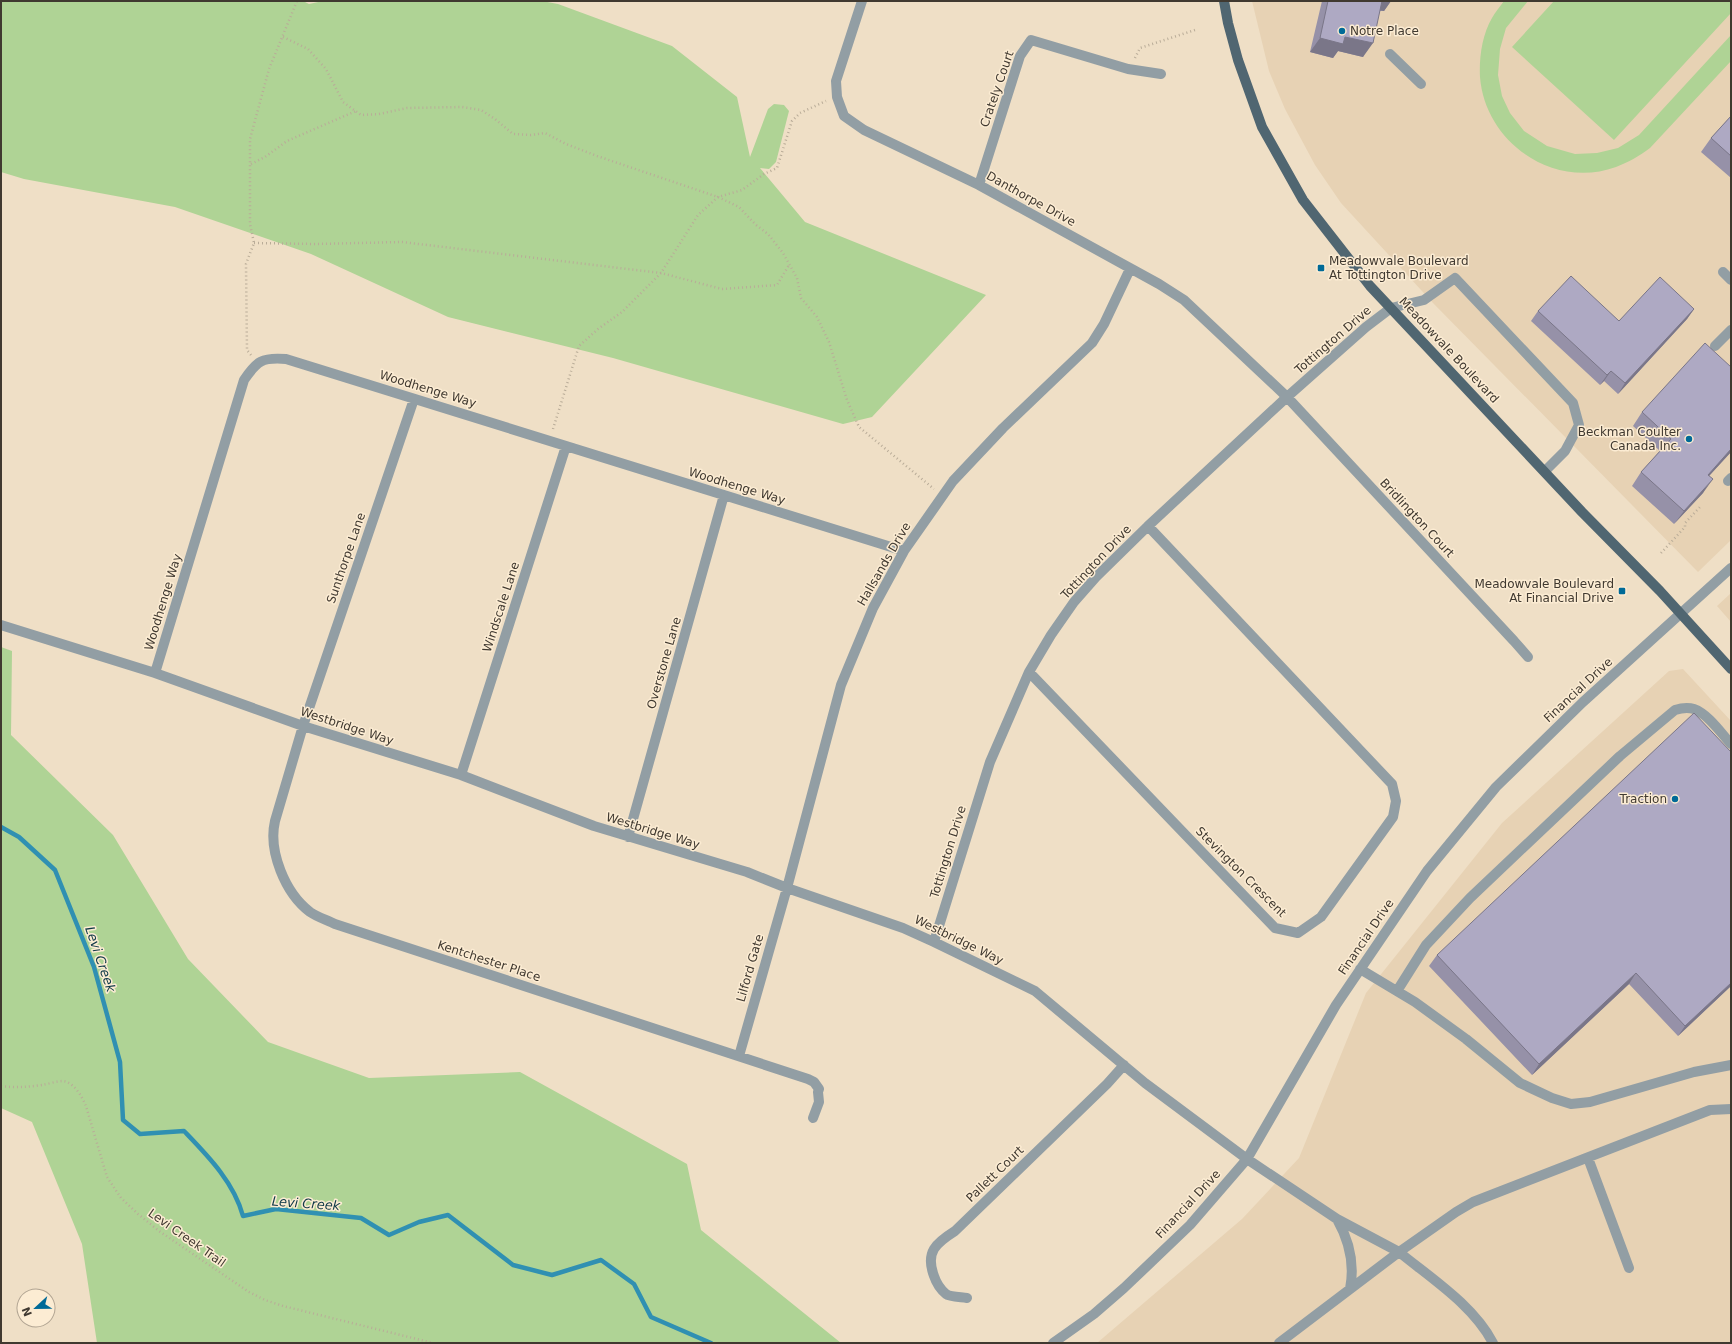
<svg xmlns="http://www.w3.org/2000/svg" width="1732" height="1344" font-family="'DejaVu Sans',sans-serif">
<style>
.built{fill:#e7d2b4}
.green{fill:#afd395}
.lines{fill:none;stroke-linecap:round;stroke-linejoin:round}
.stream{stroke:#3090b2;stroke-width:4.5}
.path{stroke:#b9ac98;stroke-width:2.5;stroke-dasharray:1 3;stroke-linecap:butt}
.minor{stroke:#929ea4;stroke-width:10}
.major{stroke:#506671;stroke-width:10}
.wall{fill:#9691a8}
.shaded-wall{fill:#7a7688}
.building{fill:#aea9c3;stroke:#7a7688}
.poi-dot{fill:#006a97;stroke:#fcecd3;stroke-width:1.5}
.labels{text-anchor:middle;stroke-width:3;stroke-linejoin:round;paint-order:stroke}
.poi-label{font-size:12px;fill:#403930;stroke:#fcecd3;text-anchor:end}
.street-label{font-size:12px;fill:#403930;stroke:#fcecd3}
.water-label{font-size:13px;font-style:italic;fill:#0e3847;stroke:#fcecd3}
</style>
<rect width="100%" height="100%" fill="#efdfc6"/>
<path class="built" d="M 1252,1 L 1731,1 L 1731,540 L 1698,572 L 1433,303 L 1341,203 L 1315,165 L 1285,109 L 1269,71 Z
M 1731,593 L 1731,622 L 1717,606 Z
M 1683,669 L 1731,721 L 1731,1343 L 1097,1343 L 1242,1219 L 1299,1158 L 1366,993 L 1502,823 L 1669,671 Z"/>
<path class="green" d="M 1,1 L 303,1 L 309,4 L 323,1 L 542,1 L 558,4 L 672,46 L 737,97 L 750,157 L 768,109 L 774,104 L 784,105 L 789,111 L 776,162 L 769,169 L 760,168 L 805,222 L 986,295 L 872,417 L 843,424 L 613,358 L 448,317 L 311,254 L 175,207 L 24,179 L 1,172 Z
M 1504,1 L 1528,1 L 1506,28 L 1500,49 L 1498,75 L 1502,96 L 1510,113 L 1524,131 L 1547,146 L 1575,154 L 1597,153 L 1618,148 L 1639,135 L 1731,35 L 1731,61 L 1650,148 C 1639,156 1629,162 1616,167 C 1553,190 1485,142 1480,77 C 1479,58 1482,35 1492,18 C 1495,12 1500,7 1504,1 Z
M 1554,1 L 1731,1 L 1731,13 L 1614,140 L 1512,47 Z
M 1,647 L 12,651 L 11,735 L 113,835 L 188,959 L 268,1042 L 369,1078 L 520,1072 L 687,1164 L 701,1230 L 841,1343 L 97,1343 L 82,1244 L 32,1122 L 1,1108 Z"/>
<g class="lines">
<path class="stream" d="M 1,827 L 19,837 L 55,870 L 94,967 L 120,1062 L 123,1120 L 140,1134 L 184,1131 C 207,1155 234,1182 243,1216 L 276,1209 L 361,1218 L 389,1235 L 419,1222 L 448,1215 L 513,1265 L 552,1275 L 601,1260 L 634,1284 L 651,1317 L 711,1343"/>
<path class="path" d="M 283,37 L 308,49 L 326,69 L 343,102 L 361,115 L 379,114 L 407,108 L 462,107 L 481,110 L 495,119 L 513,134 L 531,135 L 545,133 L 566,144 L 597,156 L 718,197 L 739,207 L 756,225 L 768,234 L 783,253 L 797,278 L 801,298 L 817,317 L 829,342 L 847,400 L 859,427 L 934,489
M 1135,58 L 1140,48 L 1195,30
M 251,164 L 265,157 L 287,141 L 356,111
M 254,243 L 316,244 L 402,242 L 661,273 L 722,289 L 777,285 L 789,265
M 251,355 L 247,350 L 246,264 L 254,243 L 250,224 L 250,139 L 269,69 L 297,1
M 553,429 L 579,346 L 598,329 L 622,312 L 661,273 L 698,215 L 718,197 L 742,190 L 764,174 L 777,168 L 792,121 L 800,113 L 826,101
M 1661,553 L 1685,527 L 1685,523 L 1700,507
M 1,1086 C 15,1088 28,1087 42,1085 C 48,1084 57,1081 63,1081 C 75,1083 82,1097 86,1106 L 107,1177 L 121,1198 L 138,1214 L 159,1231 L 249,1292 L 265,1300 L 283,1306 L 433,1343"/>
<path class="minor" d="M 862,1 L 836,81 L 837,97 L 844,116 L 864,130 L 979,185 L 1159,284 L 1184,300 L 1287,397 L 1514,641 L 1528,657
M 1390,54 L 1421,84
M 979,185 L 1020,56 L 1031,40 L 1128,69 L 1161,74
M 1723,272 L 1731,280
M 1715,346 L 1731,330
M 414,399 L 303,726 L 275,821 C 268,851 285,893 310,912 C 317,917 327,920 335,924 L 808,1079 L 814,1082 L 819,1089 L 818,1092 L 819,1102 L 813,1118
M 1728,481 L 1731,478
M 1,625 L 155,673 L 303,726 L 461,775 L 594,826 L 747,872 L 787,888 L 903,928 L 934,942 L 1035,991 L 1145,1083 L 1247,1159 L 1337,1219 L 1399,1252 L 1279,1343
M 1029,672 L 1275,928 L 1298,933 L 1321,917 L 1393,817 L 1396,801 L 1392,784 L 1148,526
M 155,673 L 244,380 C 257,361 262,357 286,359 L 904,551
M 461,775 L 566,446
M 628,837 L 724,495
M 934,942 L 990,762 L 1029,672 L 1051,635 L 1074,602 L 1096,577 L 1148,526 L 1287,397 L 1366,327 L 1391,308 L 1424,300 L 1455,278 L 1573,403 L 1579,425 L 1565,451 L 1545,471
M 1360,969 L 1415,1002 L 1466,1039 L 1520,1083 L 1552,1098 L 1571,1104 L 1590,1102 L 1694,1072 L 1731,1065
M 1397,991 L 1426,945 L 1470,898 L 1620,756 L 1675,710 C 1681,708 1688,707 1694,709 C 1708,714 1721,733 1731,744
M 739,1056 L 787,888 L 841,685 L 873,608 L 904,551 L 953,481 L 1003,428 L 1092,343 L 1104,324 L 1130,269
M 1588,1158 L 1629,1268
M 1337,1219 C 1350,1242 1355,1264 1350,1289
M 967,1298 C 961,1297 950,1297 946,1294 C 940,1289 936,1282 934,1276 C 925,1252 936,1243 955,1231 L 1107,1084 L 1124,1065
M 1053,1343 L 1094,1314 L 1124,1288 L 1190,1225 L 1247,1159 L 1336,1005 L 1427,871 L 1496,787 L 1583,702 L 1731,568
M 1493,1343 C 1473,1305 1432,1279 1399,1252 L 1456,1212 L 1473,1202 L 1710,1110 L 1731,1109"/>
<path class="major" d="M 1224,1 L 1228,23 L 1238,60 L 1262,127 L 1303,200 L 1370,286 L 1582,512 L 1660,591 L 1731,669"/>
</g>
<path class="wall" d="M 1322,1 L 1391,1 L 1384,11 L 1380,11 L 1363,57 L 1338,51 L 1333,58 L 1310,52 Z
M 1731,116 L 1731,178 L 1701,152 L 1711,138 Z
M 1694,309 L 1687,319 L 1618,394 L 1604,381 L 1600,385 L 1531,321 L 1538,311 L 1619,321 Z
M 1731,367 L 1731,452 L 1709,476 L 1703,493 L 1674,524 L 1632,486 L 1641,472 L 1660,451 L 1633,426 L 1642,412 Z
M 1731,752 L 1731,986 L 1678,1036 L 1629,984 L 1532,1075 L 1429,966 L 1437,955 Z"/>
<path class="shaded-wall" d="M 1380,1 L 1391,1 L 1384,11 L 1374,9 Z
M 1345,37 L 1373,43 L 1363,57 L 1338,51 L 1333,58 L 1310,52 L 1320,38 Z
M 1694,309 L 1687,319 L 1618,394 L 1625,383 Z
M 1611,371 L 1604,381 L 1600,385 L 1607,375 Z
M 1731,449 L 1731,452 L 1698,488 L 1708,475 Z
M 1713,479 L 1703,493 L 1674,524 L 1684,511 Z
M 1636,973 L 1629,984 L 1532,1075 L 1539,1064 Z
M 1731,983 L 1731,986 L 1678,1036 L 1685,1026 Z"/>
<path class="building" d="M 1328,1 L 1382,1 L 1373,43 L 1345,37 L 1343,44 L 1320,38 Z
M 1731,116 L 1731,156 L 1711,138 Z
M 1571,276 L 1619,321 L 1660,277 L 1694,309 L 1625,383 L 1611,371 L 1607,375 L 1538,311 Z
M 1705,343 L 1731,367 L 1731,449 L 1708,475 L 1713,479 L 1684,511 L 1641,472 L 1671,439 L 1642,412 Z
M 1694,713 L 1731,752 L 1731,983 L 1685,1026 L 1636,973 L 1539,1064 L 1437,955 Z"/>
<g class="poi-dot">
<circle cx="1342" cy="31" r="4"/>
<rect x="1317" y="264" width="8" height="8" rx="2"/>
<circle cx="1689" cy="439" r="4"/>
<rect x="1618" y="587" width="8" height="8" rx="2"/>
<circle cx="1675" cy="799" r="4"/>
</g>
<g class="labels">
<g class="poi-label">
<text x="1350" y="35" text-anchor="start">Notre Place</text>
<text x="1329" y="265" text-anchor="start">Meadowvale Boulevard<tspan x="1329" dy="14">At Tottington Drive</tspan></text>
<text x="1681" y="436">Beckman Coulter<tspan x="1681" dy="14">Canada Inc.</tspan></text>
<text x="1614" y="588">Meadowvale Boulevard<tspan x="1614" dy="14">At Financial Drive</tspan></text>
<text x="1667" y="803">Traction</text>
</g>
<g class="street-label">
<text transform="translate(997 89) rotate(-71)" y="4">Crately Court</text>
<text transform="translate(1031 199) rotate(29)" y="4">Danthorpe Drive</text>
<text transform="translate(1333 340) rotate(-41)" y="4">Tottington Drive</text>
<text transform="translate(1449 350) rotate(47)" y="4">Meadowvale Boulevard</text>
<text transform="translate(428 389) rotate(17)" y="4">Woodhenge Way</text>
<text transform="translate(737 486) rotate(17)" y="4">Woodhenge Way</text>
<text transform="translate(1417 518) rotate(47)" y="4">Bridlington Court</text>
<text transform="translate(346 558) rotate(-71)" y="4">Sunthorpe Lane</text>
<text transform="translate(1096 562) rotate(-47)" y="4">Tottington Drive</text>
<text transform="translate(884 564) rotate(-60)" y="4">Hallsands Drive</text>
<text transform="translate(163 602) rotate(-73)" y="4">Woodhenge Way</text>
<text transform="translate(501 607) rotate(-72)" y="4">Windscale Lane</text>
<text transform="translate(664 663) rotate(-74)" y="4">Overstone Lane</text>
<text transform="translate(1578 690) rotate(-43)" y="4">Financial Drive</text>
<text transform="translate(347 726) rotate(18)" y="4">Westbridge Way</text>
<text transform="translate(653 831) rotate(17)" y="4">Westbridge Way</text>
<text transform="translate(948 852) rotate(-73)" y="4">Tottington Drive</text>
<text transform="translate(1241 872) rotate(45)" y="4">Stevington Crescent</text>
<text transform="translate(1366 937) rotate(-56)" y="4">Financial Drive</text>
<text transform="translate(959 940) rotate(26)" y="4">Westbridge Way</text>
<text transform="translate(489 961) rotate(18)" y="4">Kentchester Place</text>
<text transform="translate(750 968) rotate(-74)" y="4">Lilford Gate</text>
<text transform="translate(995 1174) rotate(-44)" y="4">Pallett Court</text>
<text transform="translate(1188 1204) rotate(-47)" y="4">Financial Drive</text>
<text transform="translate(187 1238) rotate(35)" y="4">Levi Creek Trail</text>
</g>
<g class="water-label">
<text transform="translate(101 959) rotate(71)" y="5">Levi Creek</text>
<text transform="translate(306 1203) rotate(4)" y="5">Levi Creek</text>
</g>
</g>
<rect width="1732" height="1344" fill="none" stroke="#403930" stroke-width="4"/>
<g transform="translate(36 1308) rotate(248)"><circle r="19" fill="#fcecd3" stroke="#b1a492"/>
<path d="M0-3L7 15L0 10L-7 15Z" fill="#006a97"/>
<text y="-6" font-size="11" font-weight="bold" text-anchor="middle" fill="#403930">N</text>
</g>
</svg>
